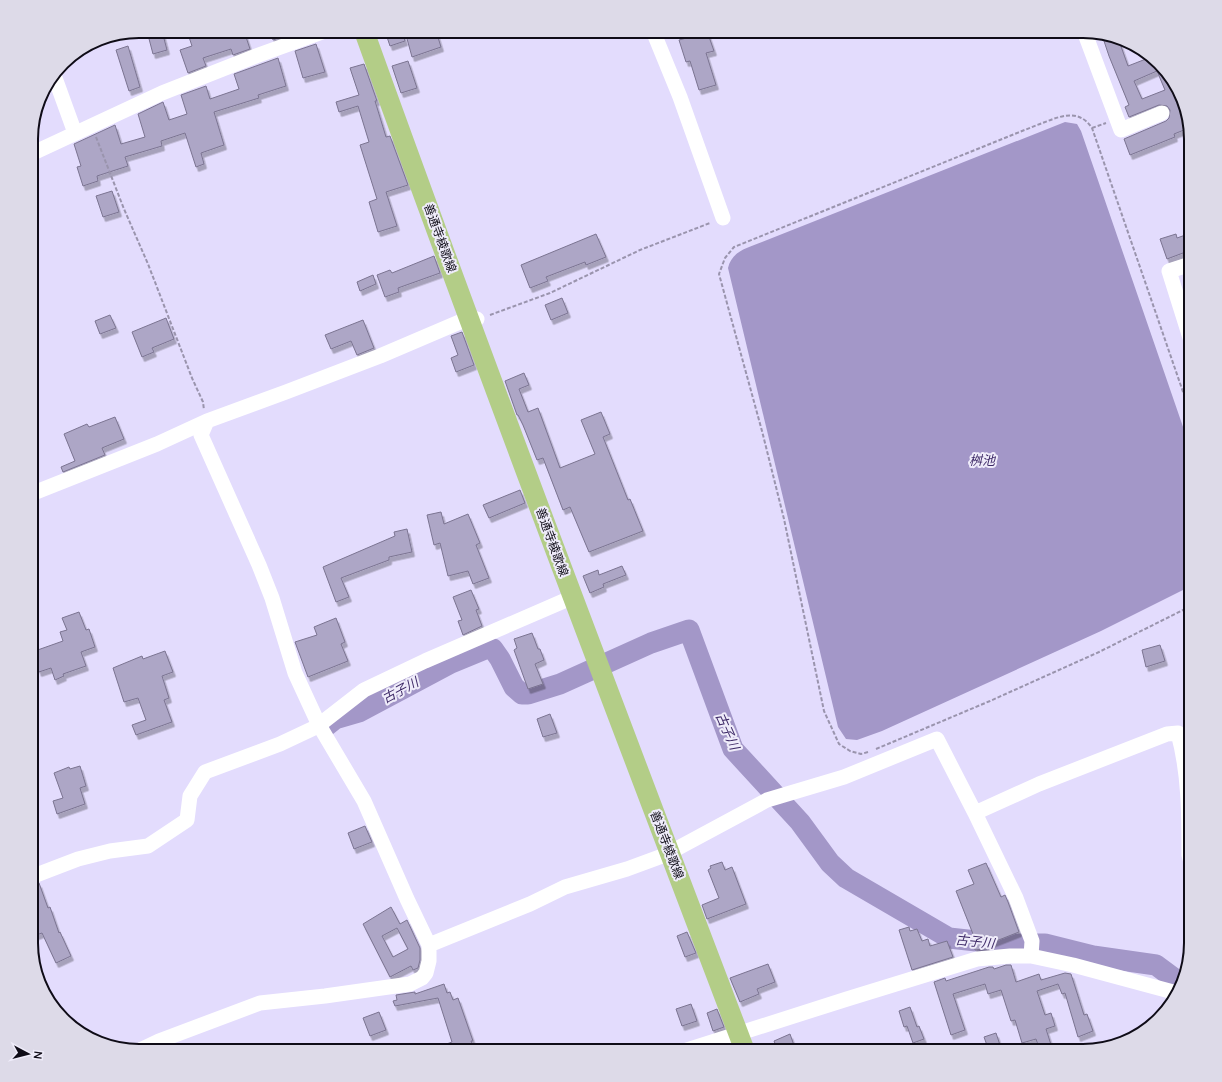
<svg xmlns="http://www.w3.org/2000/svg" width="1222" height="1082" font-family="Manrope,'Noto Sans JP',sans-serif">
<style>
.water{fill:#a397c8}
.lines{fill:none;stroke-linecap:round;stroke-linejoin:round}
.river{stroke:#a397c8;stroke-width:21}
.building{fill:#ada6c6;stroke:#7b7491;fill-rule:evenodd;filter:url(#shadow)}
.path{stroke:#9a94ad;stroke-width:2;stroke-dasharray:4 2;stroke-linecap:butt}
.minor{stroke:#fff;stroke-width:15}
.major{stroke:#b3cd87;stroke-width:20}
.labels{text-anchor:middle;stroke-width:4;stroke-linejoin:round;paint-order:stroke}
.street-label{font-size:12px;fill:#0f0c17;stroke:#efecfa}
.water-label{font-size:13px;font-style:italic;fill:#3e2a67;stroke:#efecfa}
.rim{fill:none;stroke:#0f0c17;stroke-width:2}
</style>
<defs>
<filter id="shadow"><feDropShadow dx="2.5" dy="4.5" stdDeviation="0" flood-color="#0004"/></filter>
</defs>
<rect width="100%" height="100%" fill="#e3dcfd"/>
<path class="water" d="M 1065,122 L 1077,124 L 1081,131 L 1191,450 L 1191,586 L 1101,631 L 882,731 L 857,740 L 846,739 L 838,727 L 728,268 C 732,251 747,248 762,242 Z"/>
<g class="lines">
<path class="river" d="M 325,727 L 335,719 L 359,712 L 451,663 L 485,649 L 493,649 L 500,659 L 514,687 L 522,694 L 528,694 L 560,684 L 651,643 L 689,630 L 733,749 L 800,822 L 830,863 L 846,878 L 949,938 L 1004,944 L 1045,944 L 1093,956 L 1156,965 L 1183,985"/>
</g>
<path class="building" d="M 162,31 L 167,50 L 153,54 L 148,35 Z
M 187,31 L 205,31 L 207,37 L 225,31 L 244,31 L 250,49 L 233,55 L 231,49 L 203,58 L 206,66 L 188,73 L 180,50 L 192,46 Z
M 270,31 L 299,31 L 273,40 Z
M 385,31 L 402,31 L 405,41 L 390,46 Z
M 419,31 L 436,31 L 441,47 L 412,57 L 406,35 Z
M 701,31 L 707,31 L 714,51 L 706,53 L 716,85 L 699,90 L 690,61 L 686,62 L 679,40 L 694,36 L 694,33 Z
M 1102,35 L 1118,38 L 1128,66 L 1151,57 L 1159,62 L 1183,97 L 1189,128 L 1174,134 L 1175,137 L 1130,155 L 1124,139 L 1166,121 L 1169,118 L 1170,110 L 1167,106 L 1159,105 L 1129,117 L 1125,107 L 1129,105 L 1109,56 ZM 1157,71 L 1165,90 L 1142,99 L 1134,81 Z
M 316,44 L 325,72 L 303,78 L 295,51 Z
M 128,46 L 140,87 L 129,91 L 116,50 Z
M 278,58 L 286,86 L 258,95 L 259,98 L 214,112 L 224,145 L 201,153 L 204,164 L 196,167 L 185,133 L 161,141 L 162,146 L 125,157 L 128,166 L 97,176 L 98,181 L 83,186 L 77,167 L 81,166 L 74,144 L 115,125 L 121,144 L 145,137 L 138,114 L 163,102 L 169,120 L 187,114 L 181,95 L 206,86 L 210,99 L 239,89 L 234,74 Z
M 408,61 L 417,88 L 401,93 L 392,66 Z
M 364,64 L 377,101 L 375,101 L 386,137 L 390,136 L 408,185 L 386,192 L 397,226 L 378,232 L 369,202 L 377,199 L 360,145 L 369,142 L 358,106 L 339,112 L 336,102 L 359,95 L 350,68 Z
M 112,191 L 119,212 L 103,217 L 96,196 Z
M 1191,233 L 1191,250 L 1167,259 L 1160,239 L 1176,234 L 1177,238 Z
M 596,234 L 606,257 L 586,265 L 585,262 L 546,277 L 548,281 L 530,288 L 521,265 Z
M 434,256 L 440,273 L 398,288 L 399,292 L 385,297 L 377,275 L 390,270 L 392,273 Z
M 373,275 L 376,284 L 360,291 L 357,282 Z
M 562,298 L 568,313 L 551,320 L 545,305 Z
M 110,315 L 116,328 L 100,334 L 95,321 Z
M 166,318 L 174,339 L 152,348 L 154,352 L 142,357 L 132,332 Z
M 363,320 L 374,348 L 357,355 L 351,341 L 331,349 L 325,335 Z
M 462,332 L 474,365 L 456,372 L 451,358 L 458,355 L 451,336 Z
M 524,373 L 529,385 L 519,389 L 528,412 L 538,408 L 560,468 L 595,454 L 581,420 L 601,412 L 610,434 L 603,437 L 628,500 L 630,499 L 643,531 L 589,552 L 570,507 L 563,510 L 543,458 L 537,460 L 523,425 L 518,415 L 517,415 L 505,381 Z
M 115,417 L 124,439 L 102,448 L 105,455 L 63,472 L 61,467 L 75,461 L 64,434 L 87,424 L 89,427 Z
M 520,490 L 525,503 L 489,518 L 483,505 Z
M 441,512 L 444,524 L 468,514 L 480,543 L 476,545 L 489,578 L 473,584 L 468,571 L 448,576 L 440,543 L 434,545 L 427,515 Z
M 407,529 L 412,552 L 389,557 L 389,560 L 341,578 L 349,597 L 336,602 L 323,567 L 395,536 L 394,532 Z
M 622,566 L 626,575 L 603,584 L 604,587 L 590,593 L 583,576 L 598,570 L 599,575 Z
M 471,590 L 479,609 L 476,610 L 482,626 L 463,635 L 458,621 L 462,620 L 453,597 Z
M 79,612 L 86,630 L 89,629 L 95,647 L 81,652 L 86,666 L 63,674 L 64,676 L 55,680 L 51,668 L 39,672 L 32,652 L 63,641 L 60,632 L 67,630 L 62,618 Z
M 336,618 L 345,642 L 341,644 L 348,661 L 308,677 L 295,642 L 317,635 L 314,627 Z
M 532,633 L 538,649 L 540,649 L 544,660 L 535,664 L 543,684 L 528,689 L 514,650 L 517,648 L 514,639 Z
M 1160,645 L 1165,661 L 1146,667 L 1142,650 Z
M 165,651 L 173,672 L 162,676 L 169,698 L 164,700 L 172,722 L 136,735 L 132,725 L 146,720 L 138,698 L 124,702 L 113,668 L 142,656 L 143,659 Z
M 550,714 L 557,733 L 543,737 L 537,719 Z
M 80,766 L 86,786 L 80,788 L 85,804 L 57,814 L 53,801 L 63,798 L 54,773 L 69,767 L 70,769 Z
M 365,826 L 372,842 L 354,849 L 348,833 Z
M 722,862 L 725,870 L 732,867 L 746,904 L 707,919 L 702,905 L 719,898 L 708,870 L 711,868 L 710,866 Z
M 986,863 L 1001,897 L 1005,895 L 1008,902 L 1019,932 L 991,943 L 991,948 L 975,950 L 973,934 L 956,891 L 974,884 L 968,870 Z
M 39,883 L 48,908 L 50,907 L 59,933 L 60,932 L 71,956 L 56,963 L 42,933 L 31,937 L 31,886 Z
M 391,907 L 400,924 L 407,920 L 420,948 L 420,960 L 418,968 L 413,970 L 411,966 L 390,977 L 363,924 ZM 397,928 L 408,949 L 393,957 L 382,936 Z
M 909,927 L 910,931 L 917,929 L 922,941 L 928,939 L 930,946 L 947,941 L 953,957 L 912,970 L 899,930 Z
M 687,932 L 696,953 L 685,957 L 677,936 Z
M 768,964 L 775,982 L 757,989 L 759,994 L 740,1002 L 730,978 Z
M 1006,965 L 1011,965 L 1016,982 L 1039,974 L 1041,980 L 1065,973 L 1071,974 L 1084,1015 L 1087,1014 L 1093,1031 L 1078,1037 L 1065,993 L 1062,994 L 1058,984 L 1037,991 L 1045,1015 L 1051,1013 L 1055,1026 L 1046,1029 L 1053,1051 L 1040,1051 L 1036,1039 L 1022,1043 L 1015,1020 L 1011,1021 L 1001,990 L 988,994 L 985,984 L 953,994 L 965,1030 L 951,1035 L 934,982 L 945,978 L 946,981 L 989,967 L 993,967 L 994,969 Z
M 444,984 L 447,993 L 450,992 L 453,1000 L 458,998 L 473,1041 L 471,1041 L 474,1048 L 466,1051 L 430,1051 L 430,1050 L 452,1042 L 438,998 L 395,1006 L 393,1001 L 397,1000 L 396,995 L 415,992 L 415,994 Z
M 691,1004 L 697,1021 L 682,1026 L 676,1009 Z
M 910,1007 L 917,1027 L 919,1026 L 924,1039 L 913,1043 L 907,1026 L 904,1027 L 899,1011 Z
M 717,1009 L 724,1027 L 713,1031 L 707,1013 Z
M 379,1012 L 386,1030 L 370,1036 L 363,1018 Z
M 996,1033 L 1002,1051 L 989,1051 L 984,1037 Z
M 790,1034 L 796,1051 L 778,1051 L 774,1041 Z"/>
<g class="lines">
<path class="path" d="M 1092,128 L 1106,123
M 96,137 L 124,209 L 148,264 L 192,378 L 203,402 L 204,410
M 490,315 L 550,293 L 640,250 L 710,223
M 876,749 L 990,701 L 1099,652 L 1191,606
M 868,752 L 861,754 L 850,751 L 839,744 L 824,711 L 784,519 L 762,431 L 719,274 L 725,258 L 734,247 L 1037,125 C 1057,118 1077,106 1092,128 L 1191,415"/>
<path class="minor" d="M 653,31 L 680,97 L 723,218
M 1084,31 L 1121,130 L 1162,113
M 54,75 L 75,133
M 31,154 L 162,93 L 256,56 L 325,31
M 1191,341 L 1169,271 L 1191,264
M 31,494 L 157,444 L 207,421 L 286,392 L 380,356 L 469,318 L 477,319
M 975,813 L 1039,784 L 1167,734 L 1178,733 C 1189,773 1189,814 1189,855 L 1191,863
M 31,877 L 78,859 L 110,851 L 148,846 L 187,820 L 190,796 L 205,772 L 280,744 L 314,728 L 319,725 L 364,690 L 425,661 L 573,597
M 429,945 L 530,904 L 565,887 L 627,869 L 665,855 L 767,800 L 844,777 L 937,739 L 975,813 L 1016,898 L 1032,941 L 1031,956
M 138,1051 L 159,1041 L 260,1003 L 325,996 L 410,984 L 422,978 L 426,973 L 429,961 L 429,945 L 407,899 L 364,801 L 319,725 L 295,673 L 272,598 L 259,565 L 201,435 L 207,421
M 684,1051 L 847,999 L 977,959 L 1010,956 L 1031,956 L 1073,965 L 1177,993"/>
<path class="major" d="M 364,31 C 487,373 616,712 745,1051"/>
</g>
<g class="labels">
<g class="street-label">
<text transform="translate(440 238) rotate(70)" y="4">善通寺綾歌線</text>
<text transform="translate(552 542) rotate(70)" y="4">善通寺綾歌線</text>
<text transform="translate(667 845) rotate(69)" y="4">善通寺綾歌線</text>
</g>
<g class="water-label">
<text x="982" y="465">桝池</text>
<text transform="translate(400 690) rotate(-28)" y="5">古子川</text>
<text transform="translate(728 731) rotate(66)" y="5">古子川</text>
<text transform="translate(975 941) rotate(6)" y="5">古子川</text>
</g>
</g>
<path d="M0 0H1222V1082H0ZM139 38H1083A101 101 0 0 1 1184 139V943A101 101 0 0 1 1083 1044H139A101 101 0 0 1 38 943V139A101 101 0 0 1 139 38Z" fill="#dddae8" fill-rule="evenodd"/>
<path class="rim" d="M139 38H1083A101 101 0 0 1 1184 139V943A101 101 0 0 1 1083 1044H139A101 101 0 0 1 38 943V139A101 101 0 0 1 139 38Z"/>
<g transform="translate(28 1054) rotate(97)" stroke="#efecfa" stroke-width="3" paint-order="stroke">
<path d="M0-3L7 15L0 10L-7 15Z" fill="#0f0c17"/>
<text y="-6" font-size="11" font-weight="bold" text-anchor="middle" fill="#0f0c17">N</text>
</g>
</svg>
